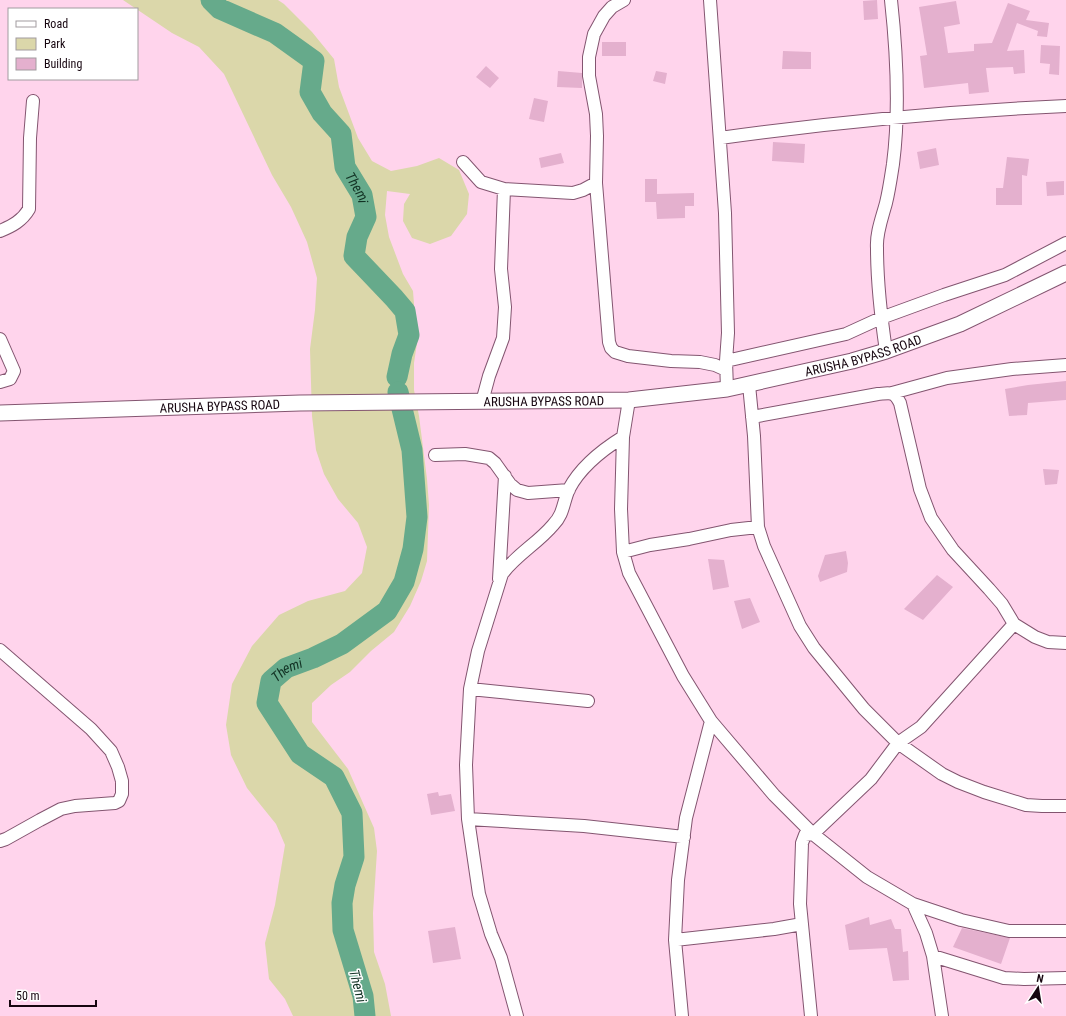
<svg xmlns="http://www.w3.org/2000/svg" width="1066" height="1016" font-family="'Roboto Condensed',sans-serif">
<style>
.green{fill:#dbd7aa}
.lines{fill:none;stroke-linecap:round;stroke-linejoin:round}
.river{stroke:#66aa8b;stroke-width:21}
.building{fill:#e4b0ce}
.minor-casing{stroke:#835570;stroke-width:14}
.major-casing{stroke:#835570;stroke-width:17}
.minor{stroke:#fff;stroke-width:12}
.major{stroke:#fff;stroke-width:15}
.labels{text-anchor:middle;stroke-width:3;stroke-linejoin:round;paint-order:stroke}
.street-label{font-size:13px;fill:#16050f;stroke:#fff}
.water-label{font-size:14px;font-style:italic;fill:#123224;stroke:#fff}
</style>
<rect width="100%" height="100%" fill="#ffd4ec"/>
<path class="green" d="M 123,0 L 278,0 L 284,4 L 312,32 L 334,59 L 339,87 L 358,138 L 372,161 L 391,171 L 417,166 L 439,158 L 459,170 L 469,194 L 467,214 L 451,236 L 430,244 L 412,238 L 403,221 L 404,204 L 410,194 L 387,191 L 385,215 L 389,237 L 403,274 L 413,291 L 417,343 L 414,363 L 414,390 L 419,416 L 427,479 L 429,505 L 427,561 L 421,581 L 410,606 L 394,632 L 371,651 L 350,672 L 331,685 L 312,703 L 312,722 L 348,769 L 374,828 L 377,851 L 373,913 L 374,952 L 385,984 L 391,1016 L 293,1016 L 285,999 L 269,979 L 265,943 L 275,905 L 285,845 L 276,824 L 247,788 L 231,755 L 226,725 L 232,684 L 252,646 L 279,615 L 308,601 L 345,591 L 362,573 L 367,547 L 358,523 L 338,499 L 324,474 L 316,450 L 312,416 L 310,349 L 315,310 L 317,278 L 307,242 L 291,207 L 272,175 L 224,74 L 199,47 L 172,33 Z"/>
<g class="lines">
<g class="river">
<path id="s1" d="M 211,0 L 220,9 L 275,33 L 314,61 L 310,92 L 322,113 L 341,134 L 345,167 L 362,195 L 366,217 L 357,237 L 354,256 L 394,298 L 405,311 L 409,335 L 402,354 L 397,377"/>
<path id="s2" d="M 365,1016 L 363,996 L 343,930 L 342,903 L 345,885 L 354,857 L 352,813 L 334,777 L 300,754 L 267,703 L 271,681 L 286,668 L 313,658 L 342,644 L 387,611 L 404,582 L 413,549 L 417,517 L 412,450 L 398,392"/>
</g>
</g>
<path class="building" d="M 877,0 L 878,19 L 864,20 L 863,1 Z
M 956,1 L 960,24 L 944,27 L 948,53 L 974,51 L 974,44 L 992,43 L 1008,3 L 1030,11 L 1026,20 L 1049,23 L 1047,37 L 1037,36 L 1038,31 L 1017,23 L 1007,51 L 1024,50 L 1025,73 L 1014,74 L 1013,67 L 986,68 L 989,92 L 969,94 L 968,83 L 924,88 L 920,56 L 927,55 L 919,7 Z
M 602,42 L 626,42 L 626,56 L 602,56 Z
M 1041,45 L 1060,46 L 1059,75 L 1049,74 L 1050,64 L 1040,63 Z
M 783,51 L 811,52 L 811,69 L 782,69 Z
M 486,66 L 499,78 L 490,88 L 476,77 Z
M 558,71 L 582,73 L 582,88 L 557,87 Z
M 656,71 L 667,73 L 665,84 L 653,81 Z
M 534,98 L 548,101 L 544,122 L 529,119 Z
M 773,142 L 805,144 L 804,163 L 772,161 Z
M 936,148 L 939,165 L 920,169 L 917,152 Z
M 561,153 L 564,163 L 541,168 L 539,158 Z
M 1007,157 L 1029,159 L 1027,176 L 1022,175 L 1022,205 L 996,205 L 996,188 L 1003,188 Z
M 645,179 L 657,179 L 657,194 L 694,193 L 694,206 L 685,206 L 685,218 L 657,219 L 656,202 L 645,202 Z
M 1064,181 L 1064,195 L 1047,196 L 1046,182 Z
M 1066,381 L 1066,400 L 1028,403 L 1027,415 L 1009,416 L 1005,389 L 1028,385 Z
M 1043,469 L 1059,470 L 1057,484 L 1045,485 Z
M 846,551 L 848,563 L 847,572 L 820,582 L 818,576 L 825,555 Z
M 708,559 L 724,560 L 729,587 L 713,590 Z
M 937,575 L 953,587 L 923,620 L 904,609 Z
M 750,598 L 760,622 L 742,629 L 734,601 Z
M 438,792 L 439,796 L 451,794 L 455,811 L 431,815 L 427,794 Z
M 869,917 L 870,925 L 891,919 L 895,929 L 901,929 L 903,952 L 908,951 L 909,980 L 893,981 L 887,948 L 849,950 L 845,925 Z
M 455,927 L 461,959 L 433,963 L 428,931 Z
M 962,928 L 1010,938 L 1001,964 L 953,947 Z"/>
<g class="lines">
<defs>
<path id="minor" d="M 624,0 L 612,7 L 604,16 L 594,34 L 589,57 L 589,76 L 596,114 L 597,136 L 596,183 L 609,342 L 611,348 L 615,352 L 628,356 L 671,361 L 700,362 L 715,365 L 726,370
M 710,0 L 725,213 L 728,333 L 726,361 L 727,389
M 720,138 C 835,122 950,111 1066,106
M 463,162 L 481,182 L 504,189 L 573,193 L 583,190 L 596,183
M 0,231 C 12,226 22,221 29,209 L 30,138 L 33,101
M 0,339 L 14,371 L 10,379 L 0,382
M 886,351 C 881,317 877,282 877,248 C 876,233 882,218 886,203 C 889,191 891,177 893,164 C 900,110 897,55 891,0
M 726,361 L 846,334 L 881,318 L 944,295 L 1005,275 L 1066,243
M 749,385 L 754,436 L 758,527 L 764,546 L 800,626 L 814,648 L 864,709 L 898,743 L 942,774 L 958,782 L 984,792 L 1026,805 L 1042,806 L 1066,806
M 892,393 L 947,378 L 1012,369 L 1066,365
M 629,400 L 623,437 L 621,509 L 623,552 L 629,573 L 683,676 L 711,721 L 774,795 L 813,834 L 867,877 L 913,904 L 961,920 L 1009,931 L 1066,931
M 482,402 L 489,376 L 503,338 L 505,307 L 501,269 L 504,189
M 752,417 L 878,394 C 891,393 894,391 900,403 L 920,489 L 931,518 L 953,550 L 989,589 L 1002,604 L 1014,624 L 1035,637 L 1048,642 L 1066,643
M 435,455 L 465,454 L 489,458 L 495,463 L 510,484 L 517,490 L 528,493 L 569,490
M 623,552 L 650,545 L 689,539 L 731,530 L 758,527
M 499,579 L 505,476
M 0,650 L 91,729 L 111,751 L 118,767 L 122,781 L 122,794 L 119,801 L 115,803 L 75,806 L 61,809 L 40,820 L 6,839 L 0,841
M 470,689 L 588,701
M 468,819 L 584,826 L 684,837
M 913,904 L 926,933 L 933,956 L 942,1016
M 675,940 L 774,929 L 802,924
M 933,956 L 1004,978 L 1024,979 L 1066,978
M 517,1016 L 501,958 L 491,934 L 479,894 L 468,819 L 466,765 L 470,689 L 478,651 L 502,574 C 516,555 538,543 553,525 C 564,514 563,502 569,489 C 581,466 602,450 623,437
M 682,1016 L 675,940 L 678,880 L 686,818 L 711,721
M 811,1016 L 800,904 L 802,843 L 805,835 L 813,834 L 871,779 L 898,743 L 921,727 L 1014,624"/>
<g id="major">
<path id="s3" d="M 0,413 L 300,403 L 629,400 L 727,389 L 852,361 L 886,351 L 960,324 L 1066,273"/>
</g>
</defs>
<use href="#minor" class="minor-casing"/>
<use href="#major" class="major-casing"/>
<use href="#minor" class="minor"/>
<use href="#major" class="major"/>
</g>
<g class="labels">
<g class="street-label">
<text dy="5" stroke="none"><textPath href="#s3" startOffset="868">ARUSHA BYPASS ROAD</textPath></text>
<text dy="5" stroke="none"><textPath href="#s3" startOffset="544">ARUSHA BYPASS ROAD</textPath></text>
<text dy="5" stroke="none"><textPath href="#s3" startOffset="220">ARUSHA BYPASS ROAD</textPath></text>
</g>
<g class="water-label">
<text dy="5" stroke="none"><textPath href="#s1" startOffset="262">Themi</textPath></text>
<text dy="5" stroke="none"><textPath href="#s2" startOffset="392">Themi</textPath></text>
<text transform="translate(358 986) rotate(76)" y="5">Themi</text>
</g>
</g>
<rect x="8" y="8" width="130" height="72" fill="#ffffff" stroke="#a29b9f"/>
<rect x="16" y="21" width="20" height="6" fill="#ffffff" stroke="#a29b9f"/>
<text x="44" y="28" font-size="12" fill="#16050f">Road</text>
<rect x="16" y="38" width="20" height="12" fill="#dbd7aa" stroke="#a29b9f"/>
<text x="44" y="48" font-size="12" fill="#16050f">Park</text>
<rect x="16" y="58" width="20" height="12" fill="#e4b0ce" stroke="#a29b9f"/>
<text x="44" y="68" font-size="12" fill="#16050f">Building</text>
<g transform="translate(1038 988) rotate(12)" stroke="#ffffff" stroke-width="3" paint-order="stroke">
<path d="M0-3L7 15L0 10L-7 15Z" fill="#16050f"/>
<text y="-6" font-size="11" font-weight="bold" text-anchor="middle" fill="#16050f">N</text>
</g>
<path d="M10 1000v6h86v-6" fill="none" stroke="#16050f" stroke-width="2"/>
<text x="16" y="1000" font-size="12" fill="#16050f" stroke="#ffffff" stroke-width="3" paint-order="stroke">50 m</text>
</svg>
